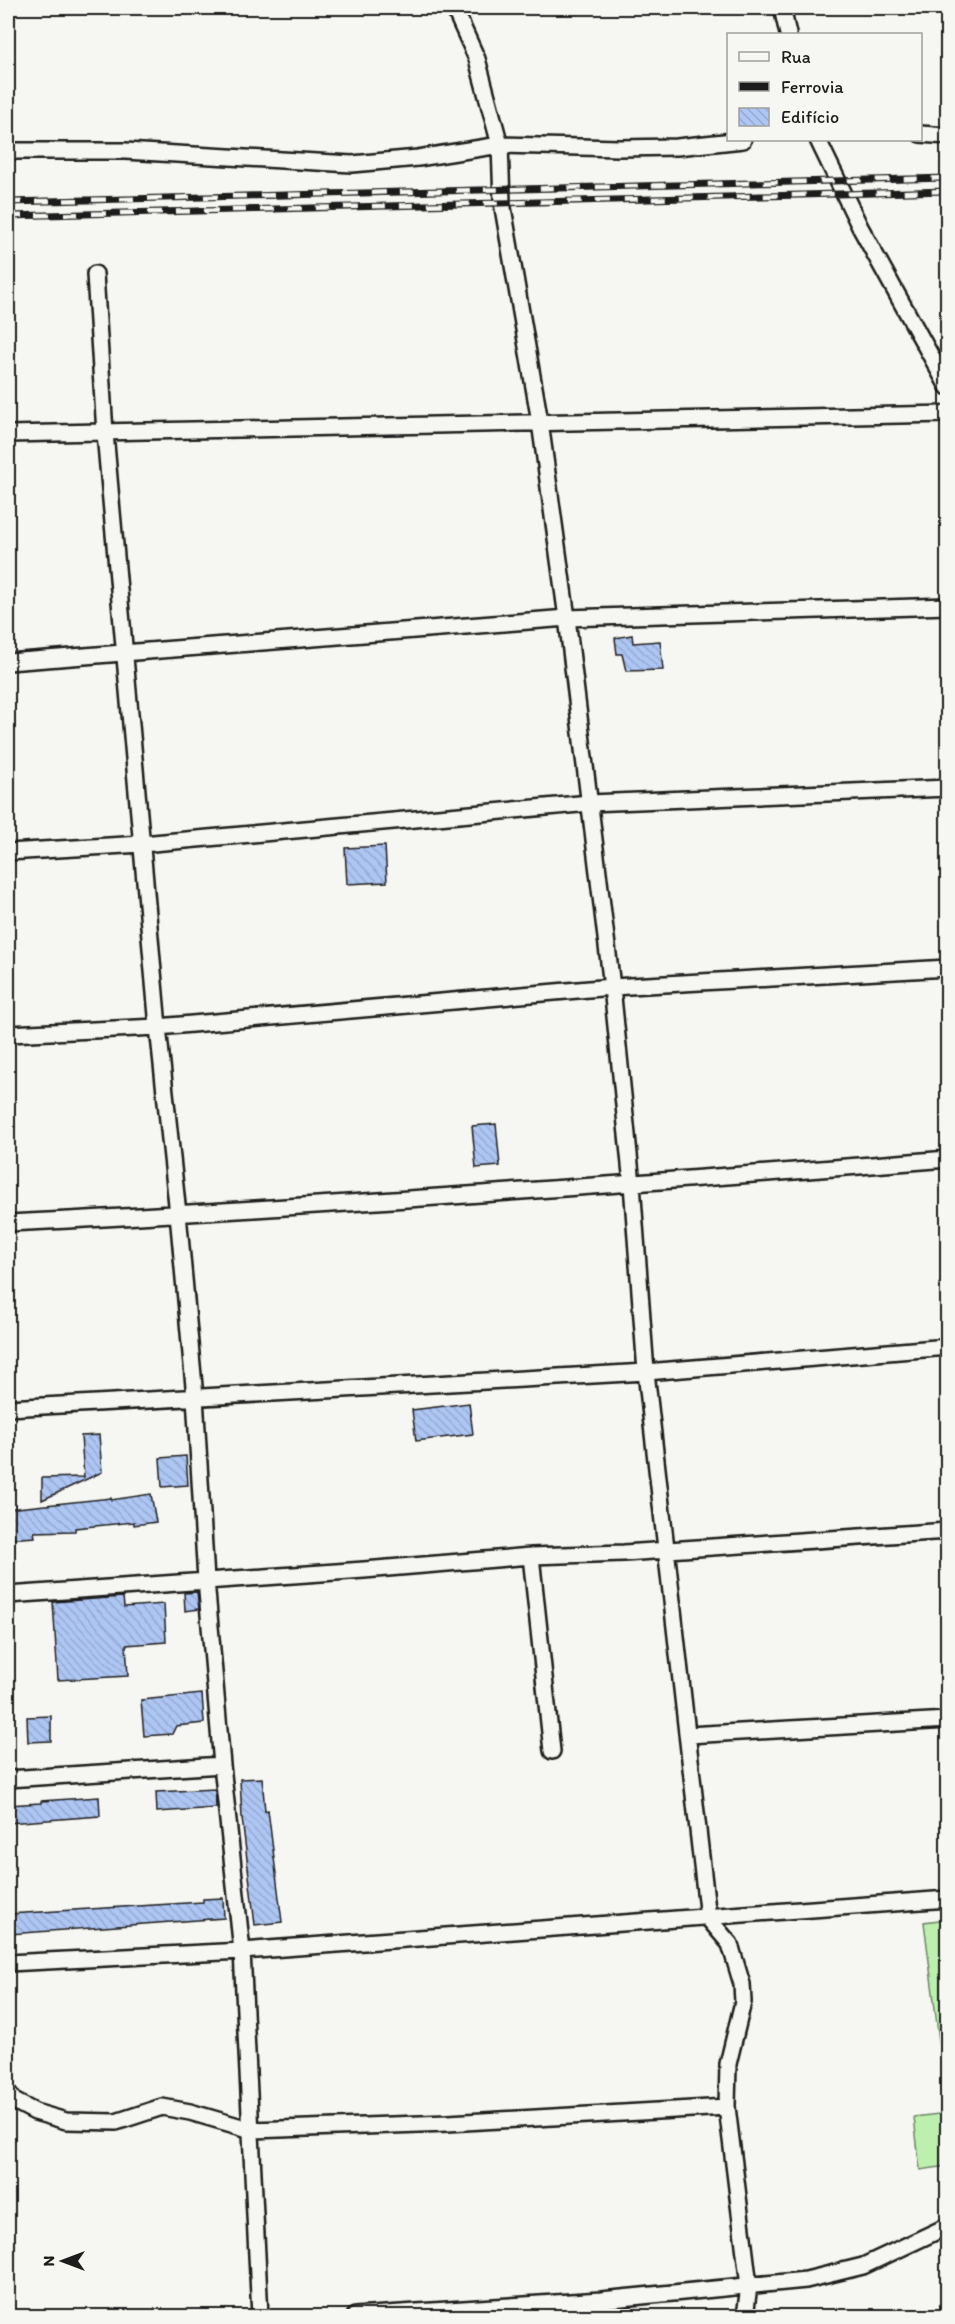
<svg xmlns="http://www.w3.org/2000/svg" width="955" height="2324" font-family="Itim,sans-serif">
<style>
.park{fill:#bdefae;stroke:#6c8665;stroke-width:1.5}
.building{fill:url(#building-back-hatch);stroke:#1c1c1c;stroke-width:1.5}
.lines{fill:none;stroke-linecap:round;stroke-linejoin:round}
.street-casing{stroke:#1c1c1c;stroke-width:20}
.street{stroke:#f6f6f2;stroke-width:15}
.rail-casing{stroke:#1c1c1c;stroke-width:7}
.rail{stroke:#f6f6f2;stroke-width:4.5;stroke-dasharray:14;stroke-linecap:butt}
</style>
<defs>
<pattern id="building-back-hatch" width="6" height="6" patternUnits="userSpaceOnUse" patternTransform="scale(1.5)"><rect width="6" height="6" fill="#aec6f4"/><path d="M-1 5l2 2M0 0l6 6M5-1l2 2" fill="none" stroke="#95aad1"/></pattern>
</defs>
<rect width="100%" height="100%" fill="#f6f6f2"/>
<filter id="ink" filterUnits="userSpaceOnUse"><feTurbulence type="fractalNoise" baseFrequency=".0167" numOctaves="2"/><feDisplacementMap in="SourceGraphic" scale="12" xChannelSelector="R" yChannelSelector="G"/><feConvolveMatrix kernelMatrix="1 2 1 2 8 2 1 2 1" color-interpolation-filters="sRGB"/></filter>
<g filter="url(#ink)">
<path class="park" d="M 947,1919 L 948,2063 L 942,2064 L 924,1922 Z
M 947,2113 L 947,2166 L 920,2170 L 914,2117 Z"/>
<path class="building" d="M 632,635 L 633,643 L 660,641 L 663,670 L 626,671 L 622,654 L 617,654 L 615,638 Z
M 385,846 L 387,882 L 347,884 L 345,848 Z
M 496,1124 L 500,1166 L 476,1168 L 472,1126 Z
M 469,1403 L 473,1434 L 416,1441 L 412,1410 Z
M 99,1435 L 102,1472 L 42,1500 L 42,1478 L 84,1477 L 81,1436 Z
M 186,1456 L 188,1485 L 162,1487 L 160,1458 Z
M 151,1494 L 156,1522 L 134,1525 L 134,1522 L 75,1528 L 75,1531 L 34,1532 L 35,1537 L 8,1539 L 8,1509 L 111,1498 L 111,1500 Z
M 197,1592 L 199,1609 L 185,1611 L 184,1593 Z
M 123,1597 L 124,1607 L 164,1604 L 166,1642 L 126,1645 L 128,1676 L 58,1680 L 53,1602 Z
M 202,1694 L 204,1723 L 176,1726 L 172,1734 L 144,1736 L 141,1700 Z
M 51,1716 L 51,1741 L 28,1742 L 27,1717 Z
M 262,1778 L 265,1811 L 268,1810 L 282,1922 L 255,1925 L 242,1818 L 240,1779 Z
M 215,1789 L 216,1808 L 157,1812 L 156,1792 Z
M 99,1797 L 100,1816 L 8,1823 L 8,1805 L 41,1803 L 41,1801 Z
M 223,1898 L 224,1918 L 10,1934 L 9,1914 L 203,1902 L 203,1899 Z"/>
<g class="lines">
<defs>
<path id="street" d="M 454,8 L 477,59 L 500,145 L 502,202 L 540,422 L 567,618 L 612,987 L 632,1184 L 646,1372 L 708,1918 L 730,1944 L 742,1984 L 743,2002 L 728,2064 L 727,2107 L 749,2286 L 745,2316
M 782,8 L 788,34
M 920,134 L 948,136
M 818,140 L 860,227 L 948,387
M 8,151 L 125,151 L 352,164 L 418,158 L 500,145 L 619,148 L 677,147 L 743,140
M 95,274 L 105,433 L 158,1027 L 178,1214 L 195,1397 L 206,1580 L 222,1765 L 242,1951 L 260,2316
M 8,434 L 948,414
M 8,662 L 567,618 L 948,606
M 8,852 L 142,844 L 590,803 L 948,788
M 8,1034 L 158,1027 L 612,987 L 948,968
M 8,1223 C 321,1207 634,1184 948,1159
M 8,1408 L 646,1372 L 948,1347
M 531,1556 L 552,1751
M 8,1595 L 364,1570 L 531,1556 L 624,1553 L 948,1531
M 688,1735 L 948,1720
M 8,1779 L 222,1765
M 8,1963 L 242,1951 L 948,1899
M 8,2092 L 14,2101 L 35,2112 L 66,2121 L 116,2122 L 162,2107 L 190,2112 L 252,2130 L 448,2123 L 727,2107
M 355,2316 L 601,2300 L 806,2280 L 863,2266 L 948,2226"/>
</defs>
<use href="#street" class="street-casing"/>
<use href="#street" class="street"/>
<defs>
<path id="rail" d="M 8,202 L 948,178
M 8,216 L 948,191"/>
</defs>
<use href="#rail" class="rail-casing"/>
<use href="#rail" class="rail"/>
</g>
</g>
<rect width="955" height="2324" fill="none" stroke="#f6f6f2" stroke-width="30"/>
<rect x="15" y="15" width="925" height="2294" fill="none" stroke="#1c1c1c" stroke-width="2" filter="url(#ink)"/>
<rect x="727" y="33" width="195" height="108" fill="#f6f6f2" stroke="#9f9f9c" stroke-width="1.5"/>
<rect x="739" y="52" width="30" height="9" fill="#f6f6f2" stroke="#9f9f9c" stroke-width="1.5"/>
<text x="781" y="63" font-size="18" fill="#1c1c1c">Rua</text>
<rect x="739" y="82" width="30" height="9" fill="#1c1c1c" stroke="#9f9f9c" stroke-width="1.5"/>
<text x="781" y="93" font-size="18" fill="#1c1c1c">Ferrovia</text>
<rect x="739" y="108" width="30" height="18" fill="url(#building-back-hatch)" stroke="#9f9f9c" stroke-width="1.5"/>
<text x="781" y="123" font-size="18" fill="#1c1c1c">Edifício</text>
<g transform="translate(63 2261) rotate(270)" stroke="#f6f6f2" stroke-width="4.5" paint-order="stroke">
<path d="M0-4.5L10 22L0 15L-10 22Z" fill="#1c1c1c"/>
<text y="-9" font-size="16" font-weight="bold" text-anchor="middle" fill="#1c1c1c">N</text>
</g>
</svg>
